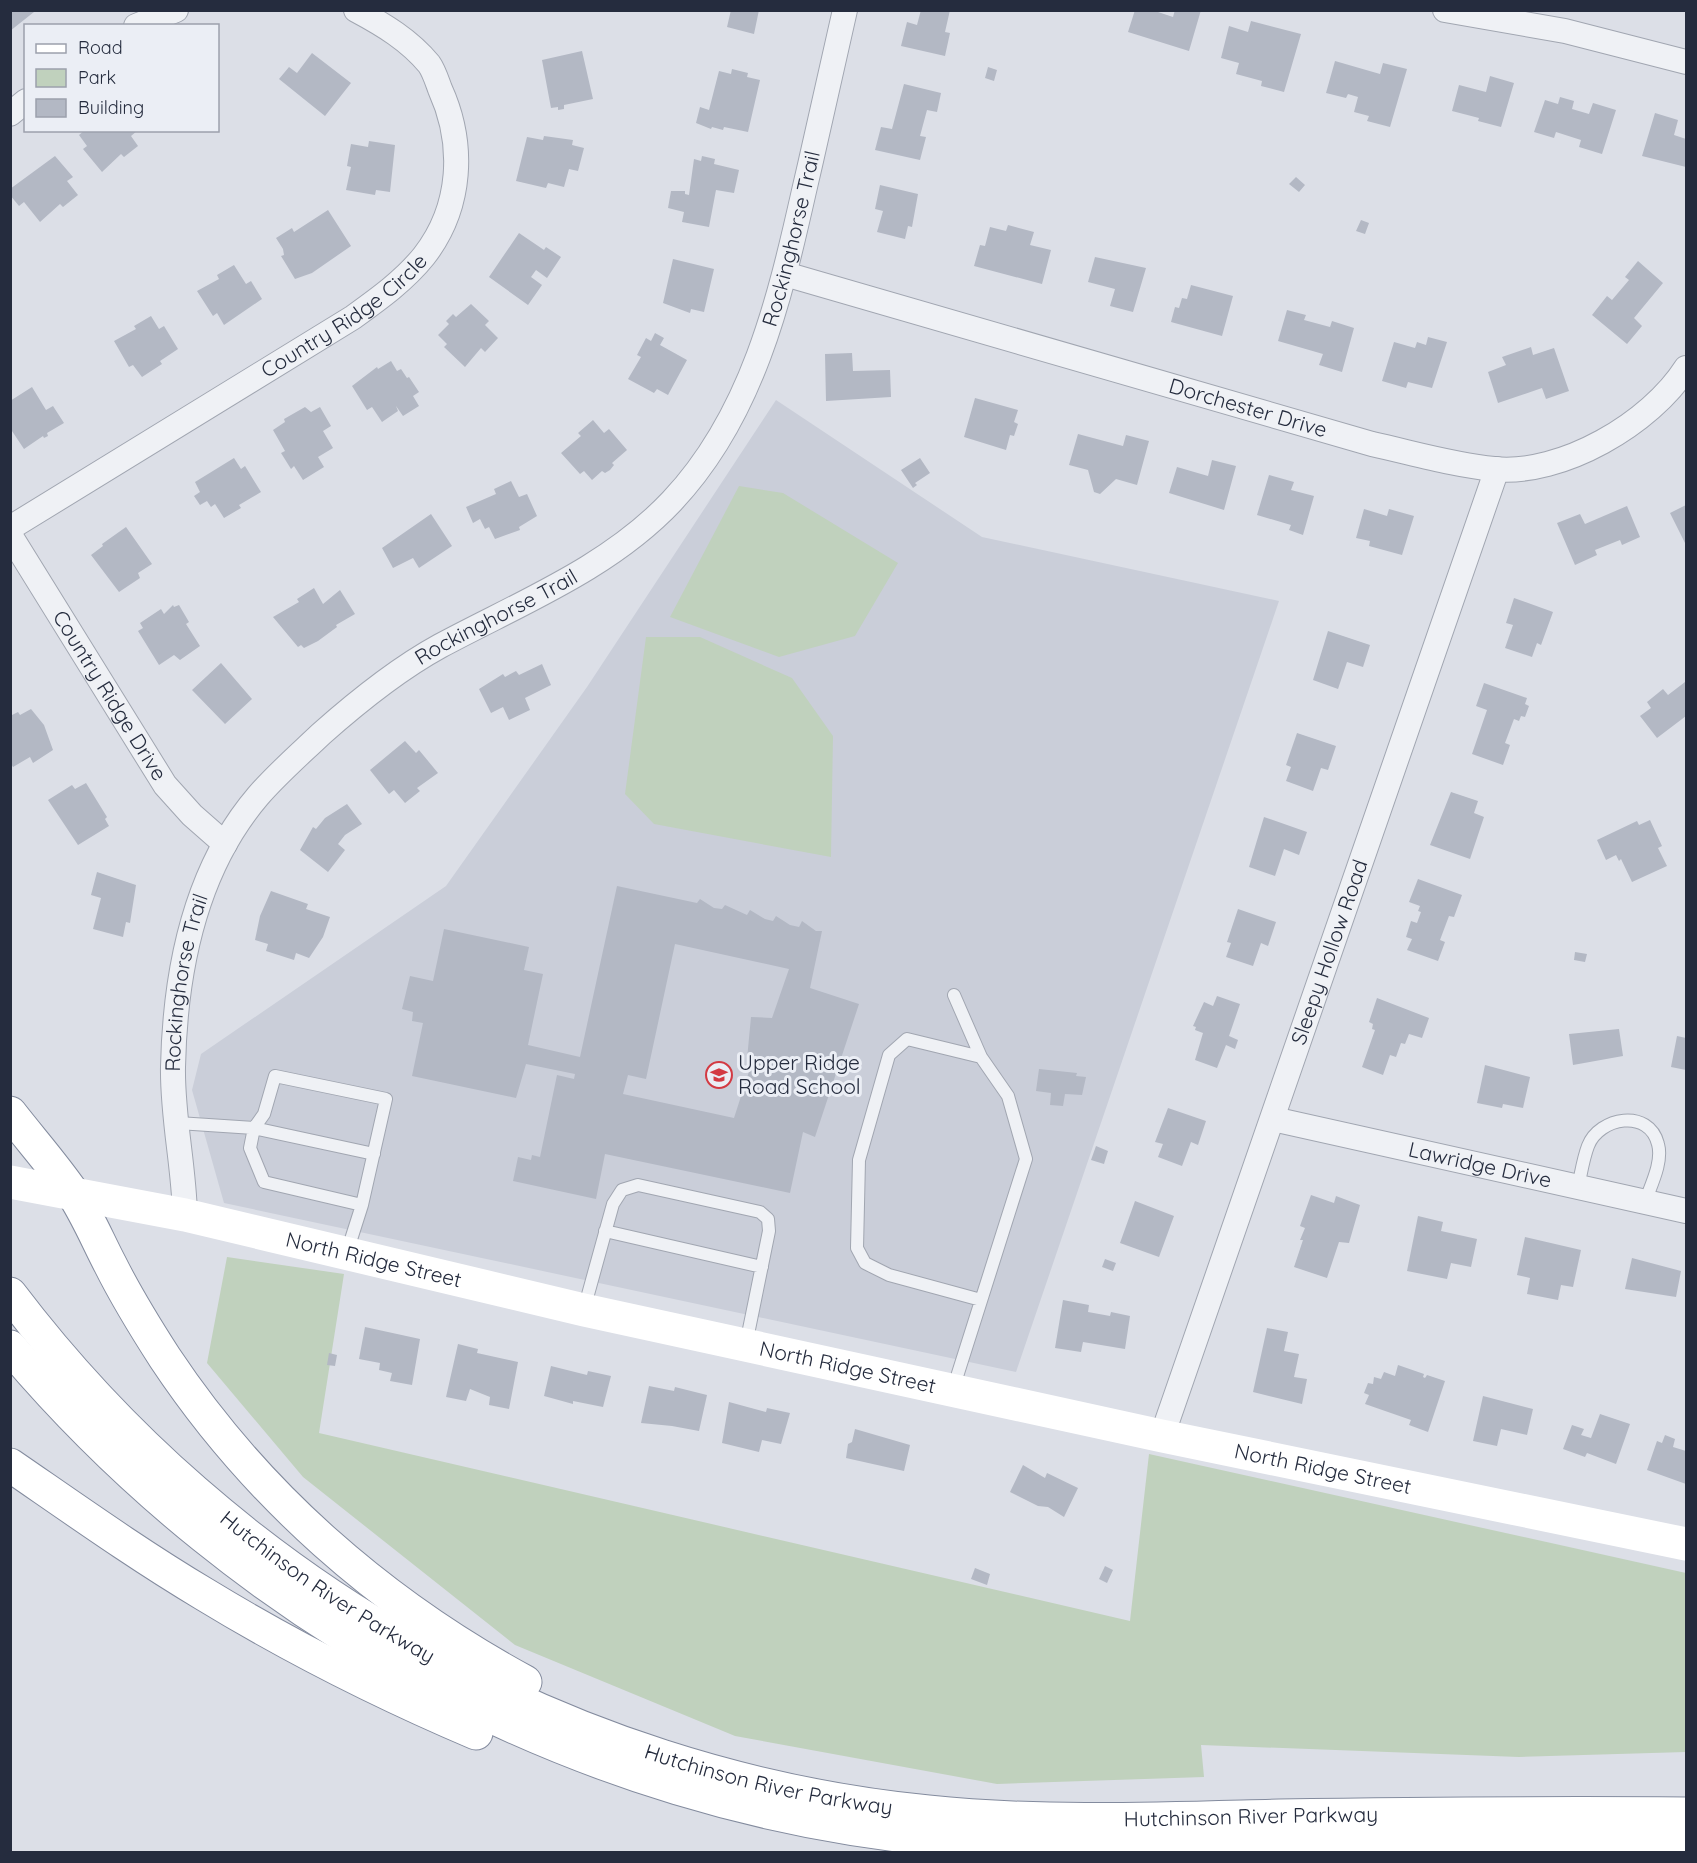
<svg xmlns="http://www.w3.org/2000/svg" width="1697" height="1863" font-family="Quicksand,sans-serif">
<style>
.built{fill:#caced9}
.green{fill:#c0d1bd}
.building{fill:#b3b8c4;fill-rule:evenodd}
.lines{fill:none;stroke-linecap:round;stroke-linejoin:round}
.lane-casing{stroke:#a1a6b1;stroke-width:14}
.street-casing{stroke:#a1a6b1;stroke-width:26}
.highway-casing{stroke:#838b9e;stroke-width:35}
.lane{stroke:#eff1f5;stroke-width:12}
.street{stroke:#eff1f5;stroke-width:24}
.secondary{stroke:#fff;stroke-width:33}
.highway{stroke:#fff;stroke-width:33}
.labels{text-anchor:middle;stroke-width:6;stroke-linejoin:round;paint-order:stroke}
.street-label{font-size:21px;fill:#252c3e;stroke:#ebeef5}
.poi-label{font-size:21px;fill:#252c3e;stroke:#ebeef5;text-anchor:start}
</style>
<rect width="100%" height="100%" fill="#dcdfe7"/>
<path class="built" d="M 776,400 L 982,537 L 1279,601 L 1016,1372 L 224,1203 L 192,1090 L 201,1054 L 446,886 L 587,687 Z"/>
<path class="green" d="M 739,486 L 783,493 L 898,563 L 855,636 L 779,657 L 670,617 Z
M 646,637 L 700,637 L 792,678 L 833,736 L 831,857 L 654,824 L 625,794 Z
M 227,1257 L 344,1274 L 319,1433 L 1130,1621 L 1149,1454 L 1686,1573 L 1686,1752 L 1519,1757 L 1201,1745 L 1204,1777 L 997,1784 L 735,1736 L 515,1645 L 303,1477 L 207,1363 Z"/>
<path class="building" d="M 10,10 L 32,10 L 34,12 L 10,31 Z
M 731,10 L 759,10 L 754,34 L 727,27 Z
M 921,10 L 950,10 L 945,32 L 950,33 L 945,56 L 901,46 L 907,22 L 917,25 Z
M 1135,10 L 1152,10 L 1173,17 L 1175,10 L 1201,10 L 1189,51 L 1128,32 Z
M 1251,21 L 1301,34 L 1284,92 L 1261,86 L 1262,81 L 1236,74 L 1239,63 L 1221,58 L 1229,26 L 1248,32 Z
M 582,51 L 593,99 L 564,105 L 564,109 L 558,110 L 558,107 L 551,108 L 542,60 Z
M 312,53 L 351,83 L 325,116 L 279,79 L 289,67 L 297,73 Z
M 1335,61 L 1380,74 L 1383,63 L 1407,69 L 1390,127 L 1367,121 L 1369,116 L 1354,112 L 1358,97 L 1348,94 L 1346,98 L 1326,93 Z
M 988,67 L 997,70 L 994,81 L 985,78 Z
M 732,69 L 748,73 L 747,77 L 760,80 L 748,132 L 724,127 L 723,130 L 712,127 L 711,129 L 696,123 L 700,107 L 709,110 L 719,71 L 731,74 Z
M 1490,76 L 1514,83 L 1501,127 L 1478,121 L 1479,118 L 1452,111 L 1459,85 L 1486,92 Z
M 904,84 L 941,93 L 937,112 L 927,110 L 920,136 L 926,137 L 920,160 L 875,150 L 881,127 L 892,129 Z
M 1560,97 L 1574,101 L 1572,109 L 1589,114 L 1593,103 L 1616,110 L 1602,154 L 1579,147 L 1581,140 L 1556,132 L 1554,138 L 1534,132 L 1545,100 L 1558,104 Z
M 1655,113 L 1678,120 L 1674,135 L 1686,139 L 1686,167 L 1642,156 Z
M 85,130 L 138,130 L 131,136 L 138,146 L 124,157 L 121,154 L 102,172 L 83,149 L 87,146 L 79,135 Z
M 544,136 L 573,140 L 572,145 L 584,148 L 578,171 L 569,169 L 564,187 L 548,183 L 546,188 L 516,181 L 527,137 L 543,140 Z
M 369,141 L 395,145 L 390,192 L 376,190 L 375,195 L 346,190 L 351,167 L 347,166 L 351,144 L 368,147 Z
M 55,156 L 73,177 L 67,181 L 78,195 L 63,207 L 60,204 L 40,222 L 24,202 L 19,206 L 10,195 L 10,189 Z
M 702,156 L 715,159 L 714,164 L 739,170 L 734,193 L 716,190 L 709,227 L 682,222 L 684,212 L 668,208 L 671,191 L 685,191 L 685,194 L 689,195 L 694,159 L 701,161 Z
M 1296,177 L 1305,185 L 1299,192 L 1289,184 Z
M 880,185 L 918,194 L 912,227 L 908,226 L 905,239 L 877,232 L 883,211 L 875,209 Z
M 328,210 L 351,246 L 312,273 L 295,279 L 281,256 L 284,255 L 283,249 L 276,238 L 292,228 L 294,232 Z
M 1361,220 L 1369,223 L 1365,234 L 1356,231 Z
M 1008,225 L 1034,232 L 1030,245 L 1051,250 L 1042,284 L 974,266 L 980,245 L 985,246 L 990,227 L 1006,231 Z
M 519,233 L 544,250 L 546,247 L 561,257 L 547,278 L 536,270 L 531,277 L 542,285 L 528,305 L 489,277 Z
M 1095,257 L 1146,268 L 1133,312 L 1110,306 L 1115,289 L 1088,282 Z
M 673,259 L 714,269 L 704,312 L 691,309 L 690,313 L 663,303 Z
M 1638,261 L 1663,283 L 1634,318 L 1642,326 L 1627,344 L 1592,315 L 1607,296 L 1612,300 L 1629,280 L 1625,277 Z
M 234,265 L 246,284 L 251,281 L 262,299 L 224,325 L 217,313 L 213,316 L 197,291 L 219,279 L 217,275 Z
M 1191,285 L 1233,296 L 1222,336 L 1171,322 L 1175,307 L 1179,308 L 1182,298 L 1187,299 Z
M 471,304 L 489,321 L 485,325 L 498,338 L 485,352 L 481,348 L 465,367 L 444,347 L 447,344 L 438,335 L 449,324 L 446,321 L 453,314 L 456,317 Z
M 1287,310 L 1306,315 L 1304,320 L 1330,327 L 1332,321 L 1354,328 L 1342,372 L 1319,365 L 1323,354 L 1278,341 Z
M 151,316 L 159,329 L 164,326 L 178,349 L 160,361 L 162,364 L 142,377 L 133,365 L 129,367 L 114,341 L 136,329 L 134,326 Z
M 655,333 L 664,338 L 660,345 L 687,360 L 668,395 L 657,389 L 654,393 L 628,379 L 641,357 L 637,355 L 646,338 L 651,341 Z
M 1428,337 L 1447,342 L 1432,388 L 1408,382 L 1406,388 L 1382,381 L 1394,342 L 1415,348 L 1417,342 L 1426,345 Z
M 1531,347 L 1533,355 L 1554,348 L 1569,391 L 1546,399 L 1542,388 L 1498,403 L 1488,372 L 1506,365 L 1502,357 Z
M 852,353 L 853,371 L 890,370 L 891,397 L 826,401 L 825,354 Z
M 391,361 L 397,371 L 401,369 L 407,378 L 409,377 L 419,392 L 413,396 L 419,406 L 403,416 L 396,406 L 398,411 L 382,422 L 372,407 L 367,410 L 352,386 L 377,367 L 378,369 Z
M 32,387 L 46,410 L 53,406 L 64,423 L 47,433 L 48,436 L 44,438 L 43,436 L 24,449 L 10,428 L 10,401 Z
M 975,398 L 1018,410 L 1014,422 L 1018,424 L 1014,436 L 1010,435 L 1006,450 L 964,437 Z
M 305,407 L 311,412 L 320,407 L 331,426 L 323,431 L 333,448 L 318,457 L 324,467 L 303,480 L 294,466 L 291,469 L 281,453 L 285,451 L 273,430 L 285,422 L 284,419 Z
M 593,420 L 604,433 L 609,429 L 627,450 L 612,463 L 614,465 L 610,470 L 605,473 L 602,471 L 592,480 L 584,471 L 580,474 L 561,453 L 581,436 L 578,433 Z
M 1078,434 L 1123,446 L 1126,435 L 1149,441 L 1137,485 L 1116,479 L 1100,494 L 1094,492 L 1088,470 L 1069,465 Z
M 234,458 L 241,469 L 245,466 L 261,492 L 239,505 L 241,508 L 224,518 L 215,504 L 211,507 L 207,501 L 200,505 L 194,496 L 200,492 L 195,482 Z
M 920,458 L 930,473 L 915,483 L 917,485 L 913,488 L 901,470 Z
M 1212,460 L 1236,466 L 1224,510 L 1169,493 L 1177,467 L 1208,476 Z
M 1269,475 L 1294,482 L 1291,490 L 1314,496 L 1303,535 L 1289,530 L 1291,525 L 1257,515 Z
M 511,481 L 519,497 L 527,494 L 537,516 L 519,527 L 520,530 L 495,539 L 489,527 L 485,529 L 480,519 L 473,523 L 466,507 L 496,494 L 494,489 Z
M 1686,505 L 1686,545 L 1670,513 Z
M 1627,506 L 1640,537 L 1622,545 L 1620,540 L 1595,550 L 1597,555 L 1575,565 L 1557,523 L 1580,514 L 1585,524 Z
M 1364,509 L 1387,516 L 1389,509 L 1414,516 L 1402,555 L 1369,546 L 1370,541 L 1356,538 Z
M 431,514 L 452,546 L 419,568 L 413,558 L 393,568 L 382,548 Z
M 126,527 L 152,564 L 138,573 L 140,578 L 119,592 L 91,555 L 103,546 L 102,544 Z
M 314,588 L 323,604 L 340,590 L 355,614 L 336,625 L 337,627 L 318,641 L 304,648 L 301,645 L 298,647 L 273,617 L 299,602 L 297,599 Z
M 1514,598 L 1553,612 L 1541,645 L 1537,643 L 1532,657 L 1505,648 L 1513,625 L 1506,623 Z
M 173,605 L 174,607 L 179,605 L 189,622 L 186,624 L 200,646 L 180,660 L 174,655 L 159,665 L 138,631 L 143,628 L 140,623 L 161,609 L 164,614 Z
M 1328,631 L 1370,645 L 1363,667 L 1347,662 L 1338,689 L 1313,680 Z
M 221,663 L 252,699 L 225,724 L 192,690 Z
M 542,664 L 551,685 L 525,698 L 530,710 L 509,720 L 503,707 L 491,713 L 479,689 L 503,674 L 505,677 L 516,671 L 519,675 Z
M 1685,682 L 1686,716 L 1657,738 L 1640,716 L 1651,708 L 1647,702 L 1663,689 L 1668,695 Z
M 1484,683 L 1527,698 L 1525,704 L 1529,706 L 1525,717 L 1521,716 L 1519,721 L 1514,719 L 1505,743 L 1510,745 L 1503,765 L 1472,754 L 1487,710 L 1476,706 Z
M 31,709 L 44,725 L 53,750 L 33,763 L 30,757 L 13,767 L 10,762 L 10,716 L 18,712 L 20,715 Z
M 1297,733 L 1336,746 L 1328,770 L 1321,768 L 1313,791 L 1286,781 L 1291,767 L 1286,765 Z
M 405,741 L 416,753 L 419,750 L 438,773 L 417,788 L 420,791 L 405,803 L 394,790 L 389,794 L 370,770 Z
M 86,783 L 107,817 L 105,819 L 109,826 L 78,845 L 48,800 L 72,785 L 75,789 Z
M 1451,792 L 1478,801 L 1474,813 L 1484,817 L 1470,859 L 1430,845 Z
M 347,804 L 362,824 L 345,835 L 338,844 L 345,850 L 328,872 L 300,850 L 313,827 L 316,829 L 325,818 Z
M 1264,817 L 1307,832 L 1299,855 L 1284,849 L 1275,876 L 1249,867 Z
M 1650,820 L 1662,846 L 1658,848 L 1667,866 L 1632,882 L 1621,859 L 1619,861 L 1616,855 L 1606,860 L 1597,840 L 1637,821 L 1639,825 Z
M 97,872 L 136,885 L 130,923 L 126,922 L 123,937 L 93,929 L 101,898 L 91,895 Z
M 1418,879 L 1462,895 L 1454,917 L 1449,916 L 1440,940 L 1445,942 L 1438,961 L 1407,950 L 1412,939 L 1406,937 L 1411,921 L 1417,923 L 1421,912 L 1418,911 L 1420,906 L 1409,902 Z
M 617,886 L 697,903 L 700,899 L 714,908 L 722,909 L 725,905 L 747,915 L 750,910 L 765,919 L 773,921 L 776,916 L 790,925 L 799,927 L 802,921 L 816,931 L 822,931 L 810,988 L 859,1004 L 815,1137 L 803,1132 L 790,1193 L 605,1154 L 596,1199 L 513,1181 L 518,1157 L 531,1160 L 532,1155 L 540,1157 L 557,1075 L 574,1079 L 575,1074 L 526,1064 L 516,1098 L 412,1076 L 423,1023 L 412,1021 L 413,1012 L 402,1009 L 410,976 L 433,981 L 444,929 L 529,947 L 524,970 L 543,974 L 528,1045 L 580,1057 ZM 675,944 L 789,969 L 772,1018 L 751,1017 L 747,1059 L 753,1059 L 734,1118 L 623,1094 L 628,1075 L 646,1079 Z
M 271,891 L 308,904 L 306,909 L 330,917 L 323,937 L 309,958 L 296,953 L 294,960 L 266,951 L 268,944 L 255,940 L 260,916 Z
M 1238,909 L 1276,922 L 1268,946 L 1261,943 L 1253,966 L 1226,957 L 1231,943 L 1227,942 Z
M 1575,952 L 1587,954 L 1585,962 L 1574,960 Z
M 1217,996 L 1240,1004 L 1229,1036 L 1238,1040 L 1235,1049 L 1226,1045 L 1217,1068 L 1195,1060 L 1203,1033 L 1195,1030 L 1196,1027 L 1193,1026 L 1204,1002 L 1213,1006 Z
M 1377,998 L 1429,1018 L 1422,1038 L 1409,1034 L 1405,1044 L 1401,1043 L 1396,1057 L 1390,1055 L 1383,1075 L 1362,1067 L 1375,1030 L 1372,1029 L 1373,1024 L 1369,1022 Z
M 1619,1029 L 1623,1056 L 1573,1065 L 1569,1034 Z
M 1677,1036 L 1686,1038 L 1686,1070 L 1671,1067 Z
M 1485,1065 L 1530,1077 L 1523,1108 L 1503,1104 L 1502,1108 L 1477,1103 Z
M 1039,1069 L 1077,1073 L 1076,1076 L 1086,1077 L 1082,1095 L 1065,1094 L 1063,1106 L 1050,1105 L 1051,1093 L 1036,1091 Z
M 1168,1108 L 1206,1121 L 1198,1145 L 1191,1142 L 1182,1166 L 1158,1157 L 1163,1144 L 1155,1142 Z
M 1096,1146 L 1108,1151 L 1104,1164 L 1091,1160 Z
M 1311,1195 L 1334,1203 L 1336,1196 L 1360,1205 L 1349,1243 L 1339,1242 L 1327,1278 L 1294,1267 L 1303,1240 L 1300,1240 L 1305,1228 L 1300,1226 Z
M 1135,1201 L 1174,1216 L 1159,1257 L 1120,1243 Z
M 1418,1216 L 1443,1222 L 1441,1231 L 1477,1239 L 1471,1267 L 1451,1263 L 1447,1279 L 1407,1271 Z
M 1525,1237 L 1581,1250 L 1573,1287 L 1561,1285 L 1558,1300 L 1527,1294 L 1530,1278 L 1517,1275 Z
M 1632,1258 L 1681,1271 L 1676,1297 L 1625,1289 Z
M 1105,1259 L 1116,1263 L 1113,1271 L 1102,1267 Z
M 1063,1300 L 1089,1305 L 1088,1312 L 1110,1316 L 1111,1312 L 1130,1316 L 1125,1349 L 1083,1342 L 1081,1352 L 1055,1348 Z
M 365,1327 L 420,1339 L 412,1385 L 390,1381 L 392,1373 L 379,1370 L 380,1363 L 359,1359 Z
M 1267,1328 L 1288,1332 L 1284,1351 L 1299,1354 L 1294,1377 L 1307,1379 L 1302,1404 L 1253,1392 Z
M 458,1344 L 478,1349 L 477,1353 L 518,1362 L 509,1409 L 489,1405 L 490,1397 L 470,1389 L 466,1401 L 446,1397 Z
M 329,1353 L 337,1355 L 335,1366 L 327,1365 Z
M 1398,1365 L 1424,1374 L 1423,1377 L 1425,1378 L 1427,1375 L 1445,1381 L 1428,1432 L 1409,1425 L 1411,1420 L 1365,1404 L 1369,1395 L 1364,1393 L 1368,1383 L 1373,1384 L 1374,1377 L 1381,1379 L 1384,1372 L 1395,1376 Z
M 551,1366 L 587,1375 L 588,1371 L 611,1376 L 603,1407 L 573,1401 L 573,1404 L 544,1396 Z
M 649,1386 L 674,1391 L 675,1387 L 707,1395 L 699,1431 L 672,1426 L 641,1423 Z
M 1483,1396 L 1533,1409 L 1527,1435 L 1501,1429 L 1497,1446 L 1473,1441 Z
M 729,1402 L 766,1412 L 767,1408 L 790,1413 L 781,1444 L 762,1440 L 759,1452 L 722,1443 Z
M 1600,1414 L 1630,1424 L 1616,1464 L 1587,1453 L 1585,1457 L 1563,1449 L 1572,1425 L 1584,1429 L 1581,1435 L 1591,1438 Z
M 855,1429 L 910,1445 L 904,1471 L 846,1458 L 848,1444 L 852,1442 Z
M 1665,1435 L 1675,1439 L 1673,1447 L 1686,1451 L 1686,1484 L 1647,1470 L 1657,1441 L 1662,1443 Z
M 1023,1465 L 1045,1478 L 1047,1473 L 1078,1488 L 1064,1517 L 1048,1507 L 1038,1506 L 1010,1492 Z
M 1105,1566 L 1113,1570 L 1107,1583 L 1099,1579 Z
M 975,1568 L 990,1574 L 987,1585 L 971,1579 Z"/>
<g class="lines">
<defs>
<path id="lane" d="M 178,1123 L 254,1128 L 374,1154
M 1578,1187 C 1581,1174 1583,1159 1588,1146 C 1599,1117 1649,1108 1658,1144 C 1663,1162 1651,1185 1645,1202
M 605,1231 L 762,1267
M 347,1252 L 362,1205 L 386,1099 L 275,1076 L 264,1114 L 254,1128 L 250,1148 L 264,1182 L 362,1205
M 981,1300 L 889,1275 L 865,1263 L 857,1248 L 859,1160 L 889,1055 L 907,1039 L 981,1057
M 584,1309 L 613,1204 L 622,1190 L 638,1185 L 760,1212 L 768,1219 L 769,1231 L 746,1344
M 953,1389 L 1026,1159 L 1008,1096 L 981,1057 L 954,995"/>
<g id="street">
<path d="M 1445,10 L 1565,31 L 1686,62"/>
<path d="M 136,26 L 176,10"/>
<path d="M 10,114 L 26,101"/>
<path id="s1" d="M 785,274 L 1372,444 C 1413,453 1453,465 1494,469 C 1562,476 1651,423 1686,368"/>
<path id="s2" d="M 10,528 L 352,318 C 377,300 404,281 424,256 C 462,207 465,144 440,89 C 437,81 434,71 429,64 C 409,40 384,25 356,10"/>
<path id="s3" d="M 10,535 L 165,785 L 192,815 L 225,844"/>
<path id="s4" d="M 1273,1119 L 1686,1211"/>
<path id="s5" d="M 185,1215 C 184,1166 172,1116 173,1067 C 175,972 194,871 258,796 C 277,774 300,754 321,734 C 357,702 398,669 440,646 C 520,603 609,568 672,501 C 752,416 779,302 804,191 C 818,131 831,71 845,10"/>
<path id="s6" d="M 1162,1436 L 1497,469"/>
</g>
<g id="highway">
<path d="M 10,1113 C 31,1140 55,1167 74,1195 C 88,1217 98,1241 110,1264 C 126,1296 145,1327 165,1358 C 256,1495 381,1604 525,1682"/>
<path id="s8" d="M 10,1294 C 229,1583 566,1776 928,1812 C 1044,1824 1162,1819 1279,1816 C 1415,1814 1551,1813 1686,1814"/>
<path d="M 10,1347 C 244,1624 581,1807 943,1840 C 1050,1850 1157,1845 1264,1843 C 1405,1841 1546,1839 1686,1840"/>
<path d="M 10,1465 C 74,1509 137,1554 204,1594 C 291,1647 382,1693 476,1733"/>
</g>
</defs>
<use href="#lane" class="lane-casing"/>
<use href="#street" class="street-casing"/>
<use href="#highway" class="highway-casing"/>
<use href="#lane" class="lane"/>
<use href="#street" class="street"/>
<path class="secondary" id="s7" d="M 10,1182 L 185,1215 L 584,1310 L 1162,1436 L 1686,1544"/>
<use href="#highway" class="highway"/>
</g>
<defs>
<symbol id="school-ring" viewBox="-11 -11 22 22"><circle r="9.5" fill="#ebeef5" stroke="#d33a43" stroke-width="1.5"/><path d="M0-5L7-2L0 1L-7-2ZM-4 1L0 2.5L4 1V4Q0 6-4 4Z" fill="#d33a43"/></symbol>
</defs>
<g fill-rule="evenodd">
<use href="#school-ring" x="704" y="1060" width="30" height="30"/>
</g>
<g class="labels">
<g class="street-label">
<text dy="7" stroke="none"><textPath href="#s5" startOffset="1242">Rockinghorse Trail</textPath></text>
<text dy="7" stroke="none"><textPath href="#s2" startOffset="396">Country Ridge Circle</textPath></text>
<text dy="7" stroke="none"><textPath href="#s1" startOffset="482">Dorchester Drive</textPath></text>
<text dy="7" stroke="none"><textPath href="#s5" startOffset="738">Rockinghorse Trail</textPath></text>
<text dy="7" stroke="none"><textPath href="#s3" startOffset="189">Country Ridge Drive</textPath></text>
<text dy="7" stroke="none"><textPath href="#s6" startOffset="512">Sleepy Hollow Road</textPath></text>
<text dy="7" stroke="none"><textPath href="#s5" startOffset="234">Rockinghorse Trail</textPath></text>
<text dy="7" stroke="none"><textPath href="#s4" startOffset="212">Lawridge Drive</textPath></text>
<text dy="7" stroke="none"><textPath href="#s7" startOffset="372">North Ridge Street</textPath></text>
<text dy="7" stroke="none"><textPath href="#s7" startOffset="858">North Ridge Street</textPath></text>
<text dy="7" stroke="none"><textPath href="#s7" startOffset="1344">North Ridge Street</textPath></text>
<text dy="7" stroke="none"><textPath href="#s8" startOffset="435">Hutchinson River Parkway</textPath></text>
<text dy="7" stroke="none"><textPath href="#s8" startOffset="921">Hutchinson River Parkway</textPath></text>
<text dy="7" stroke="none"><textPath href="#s8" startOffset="1407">Hutchinson River Parkway</textPath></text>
</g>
<g class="poi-label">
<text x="738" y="1070">Upper Ridge<tspan x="738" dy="24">Road School</tspan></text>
</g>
</g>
<rect width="1697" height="1863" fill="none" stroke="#252c3e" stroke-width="24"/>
<rect x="24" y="24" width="195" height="108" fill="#ebeef5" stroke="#9ca0ac" stroke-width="1.5"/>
<rect x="36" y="44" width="30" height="9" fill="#ffffff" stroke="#9ca0ac" stroke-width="1.5"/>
<text x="78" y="54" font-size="18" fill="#252c3e">Road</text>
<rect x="36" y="69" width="30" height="18" fill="#c0d1bd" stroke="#9ca0ac" stroke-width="1.5"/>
<text x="78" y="84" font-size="18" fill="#252c3e">Park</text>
<rect x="36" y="99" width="30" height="18" fill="#b3b8c4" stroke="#9ca0ac" stroke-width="1.5"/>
<text x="78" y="114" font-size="18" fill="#252c3e">Building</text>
</svg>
